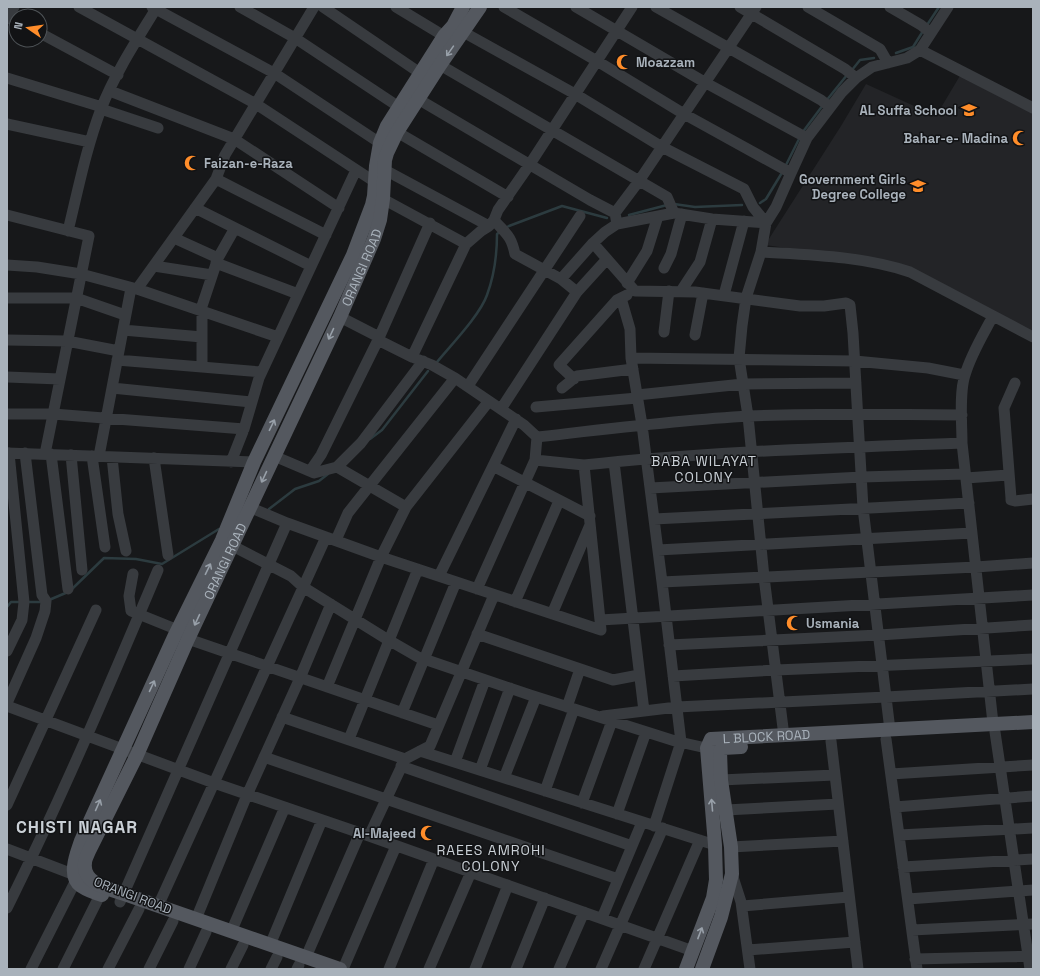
<svg xmlns="http://www.w3.org/2000/svg" width="1040" height="976" font-family="'Space Grotesk',sans-serif">
<style>
.built{fill:#232427}
.lines{fill:none;stroke-linecap:round;stroke-linejoin:round}
.stream{stroke:#2c3b3f;stroke-width:2.5}
.minor{stroke:#383b3f;stroke-width:11}
.major{stroke:#54585f;stroke-width:14}
.oneway{stroke:#98a0a9}
.labels{text-anchor:middle;stroke-width:3;stroke-linejoin:round;paint-order:stroke}
.poi-label{font-size:13px;font-weight:bold;fill:#a9b2bb;stroke:#121315;text-anchor:end}
.street-label{font-size:13px;fill:#a9b2bb;stroke:#121315}
.neighbourhood-label{font-size:14px;letter-spacing:1px;fill:#cad0d6;stroke:#121315}
.district-label{font-size:17px;font-weight:bold;letter-spacing:1px;fill:#cad0d6;stroke:#121315}
</style>
<rect width="100%" height="100%" fill="#17181a"/>
<path class="built" d="M 961,74 L 1033,112 L 1033,334 L 901,264 L 765,245 L 841,126 L 866,84 L 936,116 Z"/>
<g class="lines">
<path class="stream" d="M 927,25 L 939,7
M 896,53 L 913,47 L 923,31
M 852,70 L 860,60 L 874,58
M 826,101 L 847,75
M 802,133 L 823,105
M 785,167 L 800,137
M 760,203 L 766,199 L 783,171
M 674,204 L 695,207 L 742,205
M 629,215 L 667,205
M 505,228 L 509,226 L 562,206 L 607,218
M 437,362 C 451,345 480,315 487,295 C 494,276 497,255 497,234 L 501,231
M 370,439 L 382,430 L 428,371
M 269,509 L 295,489 L 319,481 L 328,474
M 72,589 L 104,558 L 136,559 L 162,564 L 219,529
M 49,600 L 68,592
M 27,602 L 42,602
M 7,607 L 11,602 L 20,602"/>
<path class="minor" d="M 79,7 L 256,104 L 375,182
M 152,7 L 274,73 L 380,143
M 240,7 L 295,38 L 399,107
M 323,7 L 420,73
M 396,7 L 444,36
M 504,7 L 597,61 L 684,114 L 791,173
M 576,7 L 706,83 L 807,138
M 656,7 L 821,100 L 830,107
M 740,7 L 845,69 L 856,78
M 808,7 L 880,49 L 888,63
M 890,7 L 921,25 L 931,33
M 7,19 L 14,7
M 456,28 L 575,94 L 662,147 L 744,189 L 753,207 L 766,223
M 40,33 L 118,75
M 920,50 L 1033,108
M 440,65 L 667,197 L 674,213
M 7,78 L 102,107
M 110,91 L 234,139 L 339,208
M 418,99 L 590,200 L 615,213
M 101,109 L 158,128
M 7,124 L 90,142
M 397,132 L 508,197
M 385,170 L 489,226
M 216,179 L 326,235
M 383,199 L 466,244
M 195,208 L 311,266
M 7,215 L 89,236 L 45,454
M 494,220 C 506,234 511,235 515,254 L 561,279 L 577,292
M 617,224 L 615,213 L 639,181 L 756,7
M 68,231 C 78,190 86,149 101,109 C 115,73 137,40 157,7
M 174,238 L 218,258
M 593,243 L 635,291 L 695,292 L 800,306 L 824,306 L 846,303 L 850,305 L 853,333 L 863,508 L 890,730
M 761,252 C 811,255 862,256 910,272 L 1033,337
M 216,263 L 298,294
M 7,265 L 37,267 L 81,274 L 137,289 L 216,179 L 225,155 L 314,7
M 154,266 L 212,275
M 664,268 L 671,254 L 682,214
M 561,279 L 593,243 L 605,232 L 617,224 L 674,213 L 712,219 L 766,223
M 627,283 L 647,251 L 658,216
M 137,289 L 278,337
M 681,291 L 700,262 L 712,219
M 724,295 L 744,221
M 7,298 L 76,298 L 125,315
M 621,298 L 630,329 L 631,358 L 642,425 L 662,582 L 681,742 L 654,826
M 993,316 C 983,335 971,354 965,375 C 959,392 962,424 962,443 L 993,723
M 340,317 L 379,337
M 123,330 L 202,337
M 664,332 L 669,291
M 695,335 L 703,293
M 7,340 L 67,341 L 119,351
M 378,340 L 412,357 L 432,365 L 455,378 L 524,425 L 537,437 L 535,460 L 477,589
M 412,357 L 466,244 L 481,231 L 489,226 L 494,220 L 498,210 L 530,164 L 632,7
M 631,358 L 855,361 L 928,368 L 964,375
M 117,360 L 261,372
M 202,367 L 202,306 L 218,258 L 235,228
M 7,377 L 60,379
M 574,379 L 559,365 L 617,300 L 627,295
M 1015,383 L 1004,408 L 1011,498 L 1011,500 L 1015,501 L 1033,499
M 468,386 L 580,216
M 112,388 L 251,402
M 562,388 L 577,376 L 633,369
M 637,395 L 743,384 L 856,383
M 536,407 L 637,398
M 501,409 L 577,292 L 607,259
M 7,414 L 53,414 L 244,429
M 537,437 C 607,429 678,420 749,416 C 820,413 891,414 962,415
M 962,443 C 836,448 710,451 584,465 L 600,620 L 1033,595
M 7,453 L 254,462
M 51,454 L 68,589
M 71,455 L 82,570
M 92,456 L 105,547
M 99,456 L 131,288
M 274,456 L 314,473 L 337,467 L 361,443 L 423,361
M 112,457 L 118,514 L 126,551
M 154,458 L 168,555
M 535,460 L 584,465
M 231,462 L 244,429 L 259,378 L 356,170
M 614,462 L 644,711
M 493,466 L 590,516
M 337,467 L 406,507
M 310,471 L 321,455 L 378,340 L 430,223
M 966,478 L 1008,475
M 650,488 L 862,477 L 965,474
M 249,507 L 287,523 L 381,557 L 601,630 L 600,620
M 654,519 L 969,503
M 336,540 L 348,513 L 455,378
M 225,542 L 291,576 L 303,587 L 385,638 L 418,657 L 530,695 L 675,741 L 715,750
M 658,550 L 972,533
M 133,574 L 129,596 L 131,611 L 178,630
M 439,576 L 516,419
M 662,582 L 976,567 L 1033,563
M 515,602 L 559,501
M 552,614 L 590,525
M 477,634 L 613,680 L 639,675
M 188,639 L 438,725
M 669,645 L 879,635 L 1033,625
M 7,651 L 22,620 L 24,602 L 9,453
M 673,676 L 776,670 L 1033,659
M 327,687 L 381,557 L 406,507 L 489,401
M 7,703 L 36,638 L 45,611 L 46,601 L 42,595 L 25,453
M 7,706 L 214,783 L 369,836 L 693,951
M 567,707 L 580,669
M 402,713 L 456,582
M 603,716 L 677,707 L 886,697 L 1033,689
M 282,717 L 405,759
M 995,732 L 1030,969
M 784,736 L 764,577 L 748,416 L 739,358 L 742,326 L 746,298 L 761,252 L 766,223 L 776,207 L 791,173 L 807,138 L 842,92 L 856,78 L 872,67 L 907,58 L 920,50 L 948,7
M 349,739 L 418,569
M 886,739 L 917,969
M 831,741 L 858,969
M 420,751 L 715,845
M 264,757 L 618,879
M 455,762 L 485,680
M 401,766 L 632,846
M 480,770 L 510,688
M 891,774 L 1033,765
M 504,778 L 536,697
M 721,780 L 835,775
M 545,791 L 574,709
M 582,803 L 612,721
M 7,805 L 96,610
M 895,807 L 1033,796
M 726,810 L 838,804
M 617,814 L 646,732
M 899,835 L 1033,828
M 369,836 L 405,759 L 430,746 L 494,595
M 731,847 L 843,841
M 7,849 L 75,875
M 903,867 L 1033,859
M 732,874 L 741,902 L 750,969
M 908,899 L 1033,890
M 120,902 L 287,523
M 158,906 L 326,537
M 742,906 L 849,897
M 7,908 C 62,797 110,684 158,570
M 602,918 L 642,822
M 196,919 L 247,795 L 300,678 L 331,604
M 912,930 L 1033,924
M 231,932 L 285,807
M 270,945 L 322,820
M 748,950 L 855,942
M 306,957 L 360,833
M 915,959 L 1033,956
M 31,969 L 76,880
M 63,969 L 100,895
M 108,969 L 139,909
M 149,969 L 173,921
M 189,969 L 206,932
M 231,969 L 243,945
M 271,969 L 277,957
M 297,969 L 299,965
M 343,969 L 396,846
M 389,969 L 434,859
M 429,969 L 471,872
M 475,969 L 508,885
M 516,969 L 545,898
M 559,969 L 584,912
M 601,969 L 663,828
M 644,969 L 700,840"/>
<g class="major">
<path d="M 102,895 C 95,893 87,890 81,886 C 67,876 77,853 81,841 L 175,635 L 222,540 L 254,462 L 353,255 L 372,205 L 374,196 L 376,166 L 380,143 L 387,126 L 444,36 L 453,26 L 463,7"/>
<path id="s1" d="M 340,969 L 124,894 C 110,889 82,884 85,863 C 85,859 88,854 89,851 L 137,755 L 188,639 L 340,317 L 374,239 L 380,220 L 383,199 L 385,160 L 387,153 L 397,132 L 440,65 L 480,7"/>
<path id="s2" d="M 686,969 L 713,898 L 716,880 L 715,845 L 707,748 L 711,739 L 1033,722"/>
<path d="M 702,969 L 721,917 L 732,874 L 731,847 L 721,780 L 720,751 L 723,748 L 741,747"/>
</g>
</g>
<defs><path id="oneway-shaft" d="M-6 0H5M1.5-3L5.5 0L1.5 3" fill="none" stroke-width="1.6" stroke-linecap="round" stroke-linejoin="round"/></defs>
<g class="oneway">
<use href="#oneway-shaft" transform="translate(450 51) rotate(125)"/>
<use href="#oneway-shaft" transform="translate(331 334) rotate(115)"/>
<use href="#oneway-shaft" transform="translate(272 425) rotate(-64)"/>
<use href="#oneway-shaft" transform="translate(264 477) rotate(115)"/>
<use href="#oneway-shaft" transform="translate(208 569) rotate(-64)"/>
<use href="#oneway-shaft" transform="translate(197 620) rotate(115)"/>
<use href="#oneway-shaft" transform="translate(152 686) rotate(-65)"/>
<use href="#oneway-shaft" transform="translate(98 805) rotate(-66)"/>
<use href="#oneway-shaft" transform="translate(712 805) rotate(-95)"/>
<use href="#oneway-shaft" transform="translate(700 933) rotate(-69)"/>
</g>
<defs>
<symbol id="mosque-bare" viewBox="-9 -9 18 18"><path d="M3.5-4.9A6 6 0 1 0 3.5 4.9A5 5 0 1 1 3.5-4.9Z" fill="#ff8d2a" stroke="#121315" stroke-width="2.5" paint-order="stroke"/></symbol>
<symbol id="school-bare" viewBox="-9 -9 18 18"><path d="M0-5L7-2L0 1L-7-2ZM-4 1L0 2.5L4 1V4Q0 6-4 4Z" fill="#ff8d2a" stroke="#121315" stroke-width="2.5" paint-order="stroke"/></symbol>
<symbol id="university-bare" viewBox="-9 -9 18 18"><path d="M0-5L7-2L0 1L-7-2ZM-4 1L0 2.5L4 1V4Q0 6-4 4Z" fill="#ff8d2a" stroke="#121315" stroke-width="2.5" paint-order="stroke"/></symbol>
</defs>
<g fill-rule="evenodd">
<use href="#mosque-bare" x="613" y="51" width="22" height="22"/>
<use href="#school-bare" x="958" y="99" width="22" height="22"/>
<use href="#mosque-bare" x="1009" y="127" width="22" height="22"/>
<use href="#mosque-bare" x="181" y="152" width="22" height="22"/>
<use href="#university-bare" x="907" y="175" width="22" height="22"/>
<use href="#mosque-bare" x="783" y="612" width="22" height="22"/>
<use href="#mosque-bare" x="417" y="822" width="22" height="22"/>
</g>
<g class="labels">
<g class="poi-label">
<text x="636" y="67" text-anchor="start">Moazzam</text>
<text x="957" y="115">AL Suffa School</text>
<text x="1008" y="143">Bahar-e- Madina</text>
<text x="204" y="168" text-anchor="start">Faizan-e-Raza</text>
<text x="906" y="184">Government Girls<tspan x="906" dy="15">Degree College</tspan></text>
<text x="806" y="628" text-anchor="start">Usmania</text>
<text x="416" y="838">Al-Majeed</text>
</g>
<g class="street-label">
<text dy="5" stroke="none"><textPath href="#s1" startOffset="940">ORANGI ROAD</textPath></text>
<text dy="5" stroke="none"><textPath href="#s1" startOffset="616">ORANGI ROAD</textPath></text>
<text dy="5" stroke="none"><textPath href="#s2" startOffset="292">L BLOCK ROAD</textPath></text>
<text transform="translate(133 895) rotate(21)" y="5">ORANGI ROAD</text>
</g>
<g class="neighbourhood-label">
<text x="704" y="466">BABA WILAYAT<tspan x="704" dy="16">COLONY</tspan></text>
<text x="491" y="855">RAEES AMROHI<tspan x="491" dy="16">COLONY</tspan></text>
</g>
<g class="district-label">
<text x="77" y="833">CHISTI NAGAR</text>
</g>
</g>
<rect width="1040" height="976" fill="none" stroke="#a9b2bb" stroke-width="16"/>
<g transform="translate(28 28) rotate(283)"><circle r="19" fill="#121315" stroke="#4e5357"/>
<path d="M0-3L7 15L0 10L-7 15Z" fill="#ff8d2a"/>
<text y="-6" font-size="11" font-weight="bold" text-anchor="middle" fill="#a9b2bb">N</text>
</g>
</svg>
